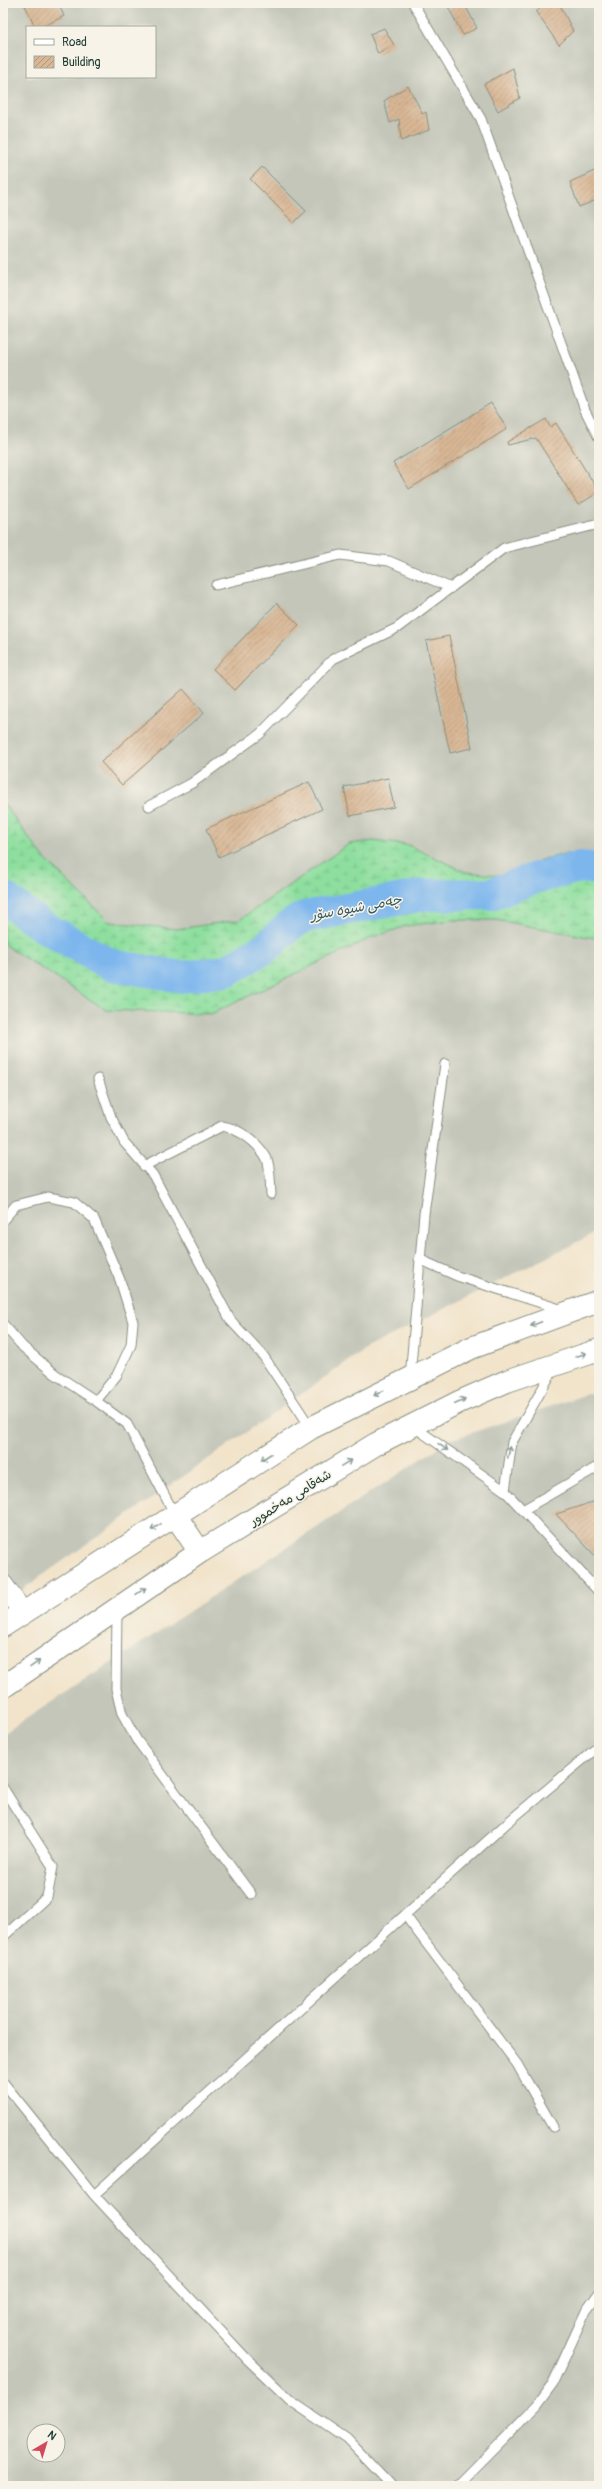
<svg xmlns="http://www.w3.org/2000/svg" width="602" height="2489" font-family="Pangolin,'Playpen Sans Arabic',sans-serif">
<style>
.industrial{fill:#c3c6b9;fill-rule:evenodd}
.wetland{fill:url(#wetland-marsh);stroke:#568e6a}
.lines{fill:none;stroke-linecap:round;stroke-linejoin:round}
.river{stroke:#7bb6ed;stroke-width:32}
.building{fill:url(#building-hatch)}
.service-casing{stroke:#889080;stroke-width:11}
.minor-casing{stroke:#889080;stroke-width:21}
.trunk-casing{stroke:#889080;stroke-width:24}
.service{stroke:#fff;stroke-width:9}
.minor{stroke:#fff;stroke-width:19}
.trunk{stroke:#fff;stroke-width:22}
.oneway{stroke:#8f9e9a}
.labels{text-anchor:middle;stroke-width:3;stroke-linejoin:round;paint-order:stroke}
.street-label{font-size:13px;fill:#1f3d34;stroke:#f7f3e8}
.water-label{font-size:14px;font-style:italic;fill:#365b62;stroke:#f7f3e8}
</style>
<defs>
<pattern id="wetland-marsh" width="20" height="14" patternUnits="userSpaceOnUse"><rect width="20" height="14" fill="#8edf9f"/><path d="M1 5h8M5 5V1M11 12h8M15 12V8" fill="none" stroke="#7ac08a"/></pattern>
<pattern id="building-hatch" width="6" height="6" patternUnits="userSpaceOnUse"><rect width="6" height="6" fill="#d9b795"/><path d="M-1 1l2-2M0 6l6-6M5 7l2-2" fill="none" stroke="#af967a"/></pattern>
</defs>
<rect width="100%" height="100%" fill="#f7f3e8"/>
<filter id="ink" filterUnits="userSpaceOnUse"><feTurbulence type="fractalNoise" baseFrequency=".025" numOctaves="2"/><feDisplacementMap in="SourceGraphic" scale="8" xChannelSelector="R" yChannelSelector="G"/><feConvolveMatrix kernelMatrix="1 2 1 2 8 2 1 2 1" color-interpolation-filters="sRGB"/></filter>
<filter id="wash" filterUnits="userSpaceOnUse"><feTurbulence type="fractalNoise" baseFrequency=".012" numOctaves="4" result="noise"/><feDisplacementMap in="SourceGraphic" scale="16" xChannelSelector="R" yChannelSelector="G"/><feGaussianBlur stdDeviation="0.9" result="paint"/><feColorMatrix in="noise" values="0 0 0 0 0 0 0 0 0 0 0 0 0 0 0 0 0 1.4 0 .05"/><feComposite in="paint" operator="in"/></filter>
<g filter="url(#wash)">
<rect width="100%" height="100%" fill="#f2e4cb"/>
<path class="industrial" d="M 3,3 L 599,3 L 599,1231 L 368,1347 L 3,1603 ZM 27,27 L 155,27 L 155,77 L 27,77 Z
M 599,1390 L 599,2486 L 3,2486 L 3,1734 L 450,1440 ZM 34,2431 L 58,2431 L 58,2455 L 34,2455 Z"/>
<path class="wetland" d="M 3,803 L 44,858 L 109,922 L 177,929 L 239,920 L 349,844 L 373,841 L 408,845 L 466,872 L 495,875 L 516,873 L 540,860 L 564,854 L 599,854 L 599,939 L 496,920 L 452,920 L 406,926 L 371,938 L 211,1014 L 106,1010 L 3,944 Z"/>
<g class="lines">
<path class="river" d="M 3,897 L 41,925 L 111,965 L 182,977 L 226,971 L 265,948 L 289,926 L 304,917 L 424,895 L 491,894 L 535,878 L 580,867 L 599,869"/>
</g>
<g id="blocks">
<path class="building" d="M 24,3 L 58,3 L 64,16 L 42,27 L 35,27 Z
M 446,3 L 464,3 L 477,28 L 463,35 Z
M 547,3 L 559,3 L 573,31 L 559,45 L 536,12 Z
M 384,28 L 394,45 L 378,54 L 370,34 Z
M 513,68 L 520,98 L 498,111 L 484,84 Z
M 408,86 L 423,114 L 426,112 L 429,130 L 401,141 L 399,119 L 390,123 L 384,101 Z
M 262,167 L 306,211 L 294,223 L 250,179 Z
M 599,169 L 599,199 L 579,207 L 570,182 Z
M 491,403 L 507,429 L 409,489 L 393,463 Z
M 546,419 L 550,427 L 556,423 L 599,492 L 578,505 L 536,438 L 508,445 L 507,442 Z
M 277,603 L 299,625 L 235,690 L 213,669 Z
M 449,636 L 472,748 L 450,753 L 426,641 Z
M 183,689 L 204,713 L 122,785 L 101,762 Z
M 388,778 L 394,807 L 350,816 L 344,787 Z
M 309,782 L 322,809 L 219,857 L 206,829 Z
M 599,1500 L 599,1560 L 556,1514 Z"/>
</g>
</g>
<g filter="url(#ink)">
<use href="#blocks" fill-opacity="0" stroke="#889080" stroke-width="1"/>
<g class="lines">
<defs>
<path id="service" d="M 413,3 L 481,119 L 585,410 L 599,438
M 216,585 L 340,555 L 389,561 L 451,588
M 149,806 L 192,783 L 260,734 L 333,659 L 397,628 L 504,548 L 599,524
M 98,1079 L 111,1117 L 124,1142 L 153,1175 L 231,1321 L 262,1354 L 311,1428
M 144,1166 L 222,1126 C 240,1129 257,1142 266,1157 C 271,1166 270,1184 271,1194
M 3,1220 L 16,1205 L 48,1197 L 74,1202 L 94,1219 L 120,1280 L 133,1322 L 131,1345 L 117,1375 L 96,1401
M 419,1259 L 457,1276 L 563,1310
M 3,1324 L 23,1347 L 55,1374 L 96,1401 L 127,1424 L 175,1515
M 410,1378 L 424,1214 L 445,1064
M 413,1426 L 505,1491 L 599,1592
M 505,1491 L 512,1442 L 553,1370
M 523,1510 L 599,1466
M 117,1611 L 116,1689 L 122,1714 L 136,1739 L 251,1894
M 3,1788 L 53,1867 L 47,1897 L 3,1937
M 405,1915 L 517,2064 L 553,2127
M 3,2082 L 94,2195 L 246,2358 L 291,2401 L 347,2439 L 392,2486
M 94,2195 L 507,1823 L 599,1746
M 457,2486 L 536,2406 L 553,2383 L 586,2311 L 599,2293"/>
<path id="minor" d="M 3,1584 L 23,1612"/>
<path id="trunk" d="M 175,1515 L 200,1552
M 3,1626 L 311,1428 L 471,1348 L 599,1301
M 3,1687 L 200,1552 L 376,1444 L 459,1402 L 507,1381 L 599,1350"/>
</defs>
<use href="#service" class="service-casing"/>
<use href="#minor" class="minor-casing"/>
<use href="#trunk" class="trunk-casing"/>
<use href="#service" class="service"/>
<use href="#minor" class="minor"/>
<use href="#trunk" class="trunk"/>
</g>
<defs><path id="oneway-shaft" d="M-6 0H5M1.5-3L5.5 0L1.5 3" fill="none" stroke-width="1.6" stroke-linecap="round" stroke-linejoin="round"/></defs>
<g class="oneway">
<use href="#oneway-shaft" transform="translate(536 1324) rotate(159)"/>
<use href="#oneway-shaft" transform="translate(581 1355) rotate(-17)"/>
<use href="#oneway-shaft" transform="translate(379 1393) rotate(153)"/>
<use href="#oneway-shaft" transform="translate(460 1401) rotate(-24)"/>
<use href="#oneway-shaft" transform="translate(443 1447) rotate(35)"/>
<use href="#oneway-shaft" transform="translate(509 1452) rotate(-78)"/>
<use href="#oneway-shaft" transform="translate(266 1457) rotate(147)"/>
<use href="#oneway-shaft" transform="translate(346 1463) rotate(-31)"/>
<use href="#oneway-shaft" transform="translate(156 1527) rotate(148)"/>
<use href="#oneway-shaft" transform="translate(141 1591) rotate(-34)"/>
<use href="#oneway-shaft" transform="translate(35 1664) rotate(-35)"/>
</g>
</g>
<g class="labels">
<g class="street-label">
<text transform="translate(290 1497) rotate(-32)" y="5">شەقامی مەخموور</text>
</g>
<g class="water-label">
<text transform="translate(356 907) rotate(-10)" y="5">چەمی شیوە سۆر</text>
</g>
</g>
<rect width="602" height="2489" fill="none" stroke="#f7f3e8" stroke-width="16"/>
<rect x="26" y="26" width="130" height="52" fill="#f7f3e8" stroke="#a1aaa0"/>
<rect x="34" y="39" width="20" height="6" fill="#ffffff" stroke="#a1aaa0"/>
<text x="62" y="46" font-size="12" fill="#1f3d34">Road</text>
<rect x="34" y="56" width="20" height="12" fill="url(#building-hatch)" stroke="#a1aaa0"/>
<text x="62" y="66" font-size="12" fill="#1f3d34">Building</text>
<g transform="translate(46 2443) rotate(38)"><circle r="19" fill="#f7f3e8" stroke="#a1aaa0"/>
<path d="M0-3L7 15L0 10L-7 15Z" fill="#d1495b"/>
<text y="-6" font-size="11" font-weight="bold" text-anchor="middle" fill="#1f3d34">N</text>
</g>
</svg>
